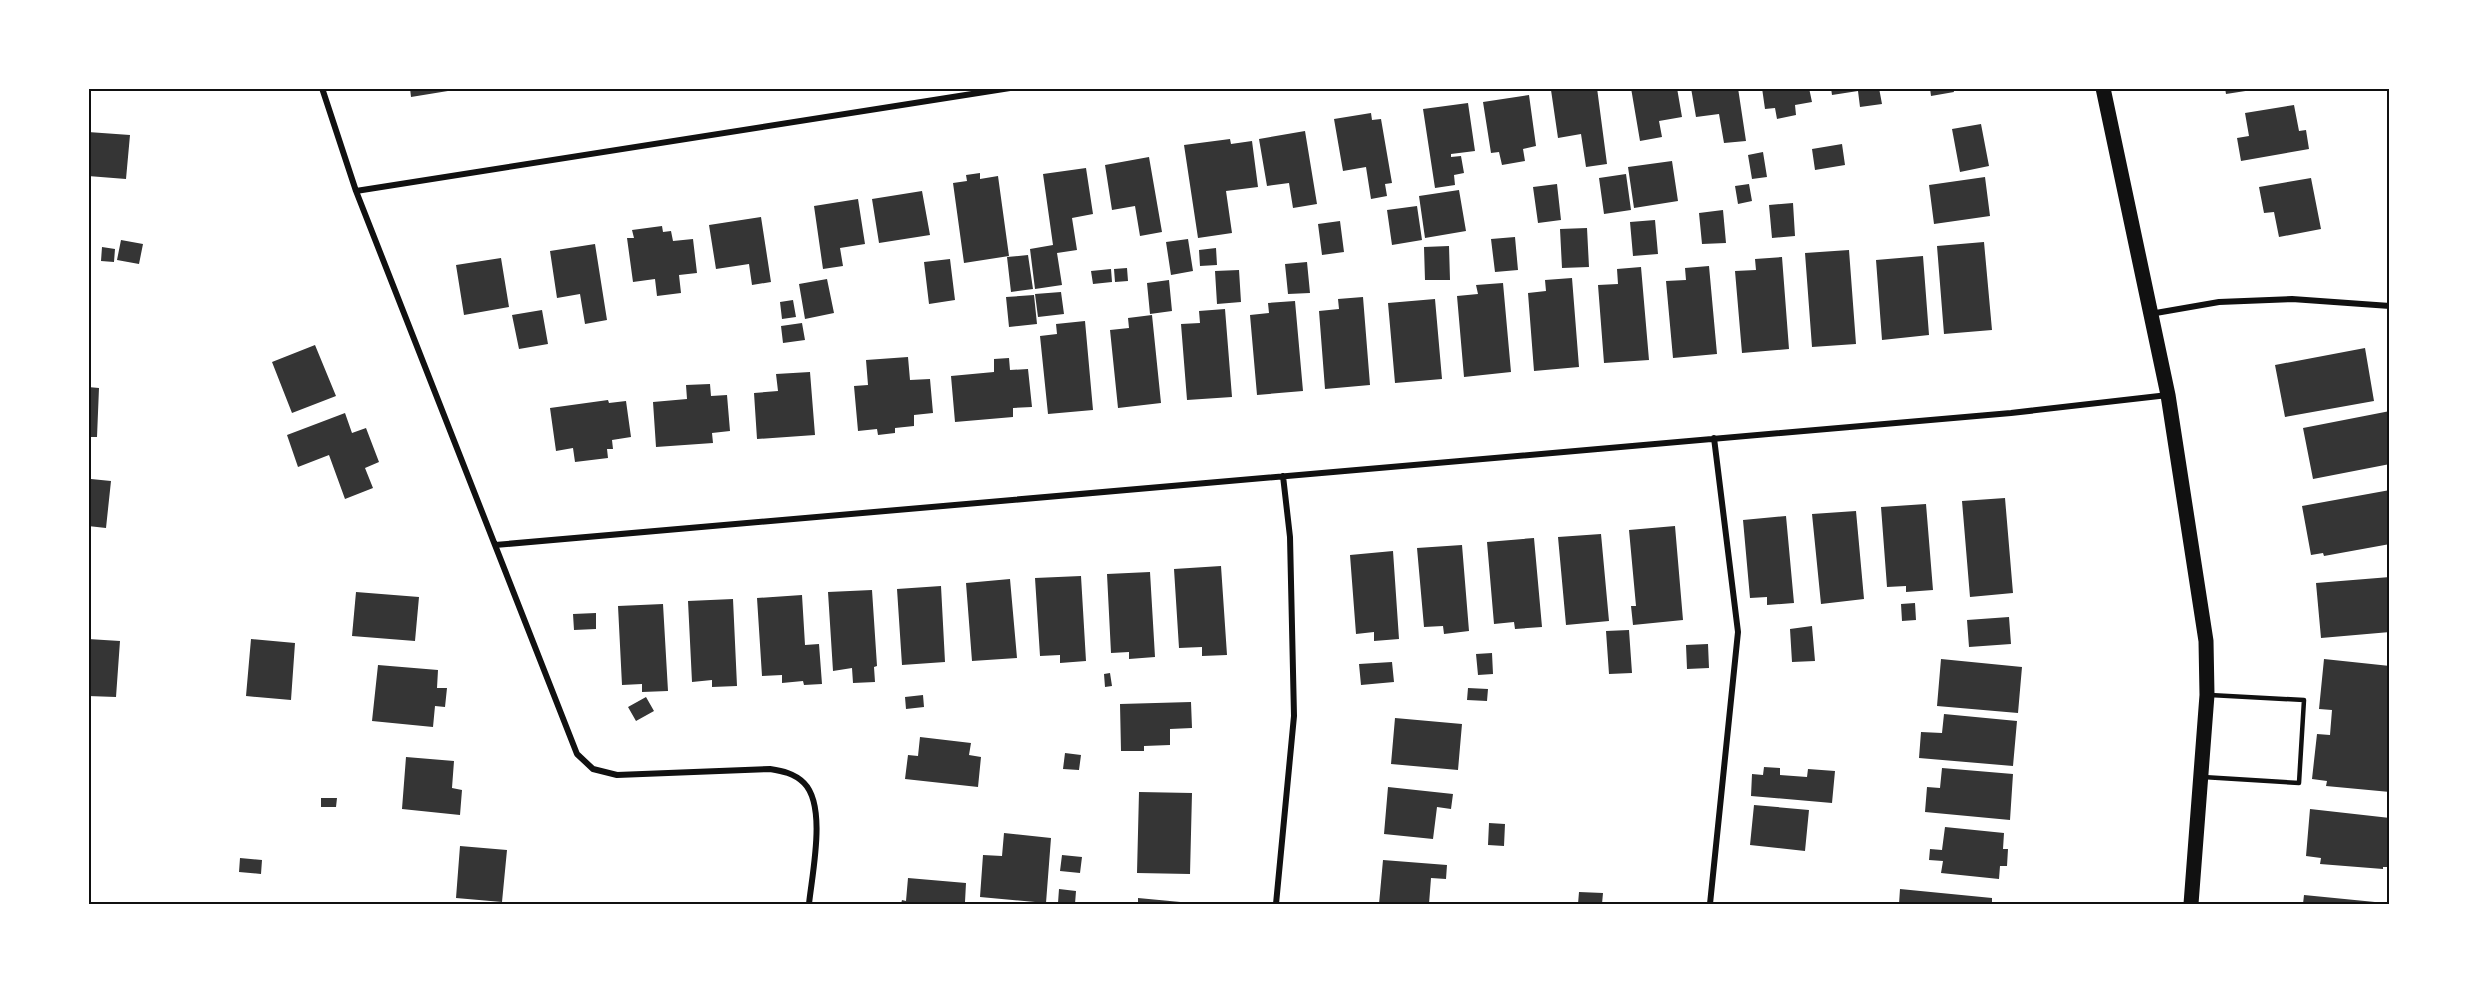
<svg xmlns="http://www.w3.org/2000/svg" width="2478" height="993" font-family="'Roboto Condensed',sans-serif">
<style>
.building{fill:#353535}
.lines{fill:none;stroke-linecap:round;stroke-linejoin:round}
.service{stroke:#111;stroke-width:4.5}
.minor{stroke:#111;stroke-width:6}
.primary{stroke:#111;stroke-width:15}
.neatline{fill:none;stroke:#111;stroke-width:2}
</style>
<rect width="100%" height="100%" fill="#fff"/>
<path class="building" d="M 410,88 L 454,88 L 454,90 L 411,97 Z
M 1561,88 L 1597,88 L 1607,164 L 1586,167 L 1581,134 L 1558,138 L 1551,90 Z
M 1631,88 L 1677,88 L 1682,117 L 1659,121 L 1662,137 L 1640,141 Z
M 1691,88 L 1738,88 L 1746,141 L 1724,143 L 1719,114 L 1696,117 Z
M 1762,88 L 1809,88 L 1812,102 L 1795,105 L 1796,115 L 1777,119 L 1775,108 L 1765,109 Z
M 1831,88 L 1879,88 L 1882,104 L 1860,107 L 1858,91 L 1832,95 Z
M 1930,88 L 1953,88 L 1954,92 L 1931,96 Z
M 2225,88 L 2252,88 L 2252,90 L 2226,94 Z
M 1529,95 L 1536,146 L 1523,149 L 1525,161 L 1502,165 L 1499,152 L 1491,153 L 1483,102 Z
M 1468,103 L 1475,151 L 1451,154 L 1451,157 L 1461,156 L 1464,173 L 1454,175 L 1455,185 L 1435,188 L 1423,109 Z
M 2294,105 L 2299,131 L 2306,130 L 2309,149 L 2241,161 L 2237,138 L 2249,136 L 2245,113 Z
M 1371,113 L 1372,120 L 1381,119 L 1392,183 L 1385,184 L 1387,196 L 1371,199 L 1366,167 L 1343,171 L 1334,119 Z
M 1981,124 L 1989,166 L 1960,172 L 1952,129 Z
M 1305,131 L 1317,204 L 1293,208 L 1289,183 L 1267,186 L 1259,139 Z
M 88,132 L 130,135 L 126,179 L 88,176 Z
M 1230,139 L 1231,144 L 1252,141 L 1258,187 L 1226,191 L 1232,233 L 1198,238 L 1184,145 Z
M 1842,144 L 1845,165 L 1815,170 L 1812,149 Z
M 1763,152 L 1767,177 L 1752,179 L 1748,155 Z
M 1149,157 L 1162,232 L 1140,236 L 1135,206 L 1112,210 L 1105,165 Z
M 1672,161 L 1678,201 L 1634,208 L 1628,167 Z
M 1086,168 L 1093,214 L 1072,218 L 1077,250 L 1057,253 L 1062,285 L 1035,289 L 1030,249 L 1053,245 L 1043,174 Z
M 980,173 L 980,179 L 998,176 L 1009,256 L 964,263 L 953,183 L 967,181 L 966,175 Z
M 1626,174 L 1631,210 L 1604,214 L 1599,178 Z
M 1985,177 L 1990,216 L 1934,224 L 1929,185 Z
M 2311,178 L 2321,229 L 2279,237 L 2274,212 L 2264,213 L 2259,187 Z
M 1557,184 L 1561,220 L 1538,223 L 1533,187 Z
M 1749,184 L 1752,201 L 1738,204 L 1735,186 Z
M 1459,190 L 1466,231 L 1425,238 L 1419,196 Z
M 922,191 L 930,235 L 879,243 L 872,199 Z
M 858,199 L 865,244 L 840,248 L 843,266 L 823,269 L 814,206 Z
M 1793,203 L 1795,236 L 1772,238 L 1769,205 Z
M 1417,206 L 1422,240 L 1392,245 L 1387,210 Z
M 1723,210 L 1726,243 L 1702,244 L 1699,213 Z
M 761,217 L 771,282 L 752,285 L 749,264 L 716,269 L 709,225 Z
M 1655,220 L 1658,254 L 1633,256 L 1630,222 Z
M 1340,221 L 1344,252 L 1322,255 L 1318,224 Z
M 662,226 L 663,232 L 671,231 L 673,241 L 693,239 L 697,273 L 679,275 L 681,293 L 657,296 L 655,279 L 633,282 L 627,238 L 634,238 L 632,230 Z
M 1587,228 L 1589,267 L 1562,268 L 1560,229 Z
M 1515,237 L 1518,270 L 1495,272 L 1491,239 Z
M 1188,239 L 1193,271 L 1171,275 L 1166,242 Z
M 121,240 L 143,244 L 139,264 L 117,260 Z
M 1984,242 L 1992,330 L 1944,334 L 1937,246 Z
M 595,244 L 607,320 L 585,324 L 580,294 L 557,298 L 550,251 Z
M 1449,246 L 1450,280 L 1425,280 L 1424,247 Z
M 102,247 L 115,249 L 114,262 L 101,261 Z
M 1216,248 L 1217,265 L 1200,266 L 1199,250 Z
M 1849,250 L 1856,344 L 1812,347 L 1805,253 Z
M 1028,255 L 1033,289 L 1011,292 L 1007,257 Z
M 1923,256 L 1929,335 L 1882,340 L 1876,260 Z
M 1782,257 L 1789,349 L 1742,353 L 1735,271 L 1756,270 L 1755,259 Z
M 501,258 L 509,307 L 464,315 L 456,265 Z
M 950,259 L 955,300 L 929,304 L 924,262 Z
M 1307,262 L 1310,293 L 1288,294 L 1285,264 Z
M 1709,266 L 1717,354 L 1673,358 L 1666,281 L 1686,280 L 1685,268 Z
M 1641,267 L 1649,360 L 1604,363 L 1598,285 L 1618,284 L 1617,269 Z
M 1127,268 L 1128,281 L 1115,282 L 1114,269 Z
M 1111,269 L 1112,282 L 1093,284 L 1091,271 Z
M 1239,270 L 1241,302 L 1217,304 L 1215,271 Z
M 1572,278 L 1579,367 L 1534,371 L 1528,293 L 1546,291 L 1545,280 Z
M 827,279 L 834,313 L 805,319 L 799,284 Z
M 1169,280 L 1172,311 L 1150,314 L 1147,283 Z
M 1503,283 L 1511,372 L 1464,377 L 1457,296 L 1478,294 L 1476,285 Z
M 1061,292 L 1064,314 L 1038,317 L 1035,294 Z
M 1034,295 L 1037,324 L 1009,327 L 1006,297 Z
M 1363,297 L 1370,385 L 1325,389 L 1319,311 L 1339,309 L 1338,299 Z
M 1435,299 L 1442,379 L 1395,383 L 1388,303 Z
M 793,300 L 796,317 L 782,319 L 780,302 Z
M 1295,301 L 1303,391 L 1257,395 L 1250,315 L 1269,313 L 1268,303 Z
M 1225,309 L 1232,397 L 1187,400 L 1181,324 L 1200,323 L 1199,311 Z
M 542,310 L 548,344 L 519,349 L 512,315 Z
M 1152,315 L 1161,403 L 1118,408 L 1110,330 L 1129,328 L 1128,318 Z
M 1085,321 L 1093,410 L 1048,414 L 1040,336 L 1057,334 L 1056,324 Z
M 802,323 L 805,340 L 783,343 L 781,326 Z
M 315,345 L 336,396 L 292,413 L 272,362 Z
M 2365,348 L 2374,401 L 2285,417 L 2275,365 Z
M 908,357 L 910,380 L 930,379 L 933,413 L 914,415 L 914,426 L 895,428 L 895,433 L 878,435 L 877,429 L 858,431 L 854,386 L 868,385 L 866,360 Z
M 1009,358 L 1010,370 L 1028,369 L 1032,407 L 1013,408 L 1013,417 L 955,422 L 951,376 L 994,372 L 994,359 Z
M 810,372 L 815,435 L 757,439 L 754,393 L 778,391 L 776,374 Z
M 710,384 L 711,396 L 727,395 L 730,431 L 712,433 L 713,443 L 656,447 L 653,402 L 687,399 L 686,385 Z
M 88,387 L 99,388 L 97,437 L 88,437 Z
M 608,400 L 609,403 L 626,401 L 631,437 L 612,440 L 613,449 L 607,449 L 608,458 L 575,462 L 573,448 L 556,451 L 550,408 Z
M 2390,411 L 2390,464 L 2313,479 L 2303,428 Z
M 345,413 L 352,433 L 366,428 L 379,462 L 365,468 L 373,488 L 345,499 L 329,455 L 298,467 L 287,435 Z
M 91,479 L 111,481 L 106,528 L 88,526 Z
M 2390,490 L 2390,544 L 2324,556 L 2323,553 L 2311,555 L 2302,506 Z
M 2005,498 L 2013,593 L 1970,597 L 1962,501 Z
M 1926,504 L 1933,590 L 1906,592 L 1906,586 L 1887,587 L 1881,507 Z
M 1856,511 L 1864,599 L 1821,604 L 1812,514 Z
M 1786,516 L 1794,603 L 1767,605 L 1767,597 L 1750,598 L 1743,520 Z
M 1675,526 L 1683,620 L 1633,625 L 1631,606 L 1636,606 L 1629,530 Z
M 1601,534 L 1609,621 L 1566,625 L 1558,537 Z
M 1534,538 L 1542,627 L 1515,629 L 1514,622 L 1494,624 L 1487,542 Z
M 1462,545 L 1469,631 L 1444,634 L 1443,626 L 1424,627 L 1417,548 Z
M 1393,551 L 1399,639 L 1374,641 L 1374,632 L 1356,634 L 1350,555 Z
M 1221,566 L 1227,655 L 1202,656 L 1202,647 L 1179,648 L 1174,569 Z
M 1150,572 L 1155,657 L 1129,659 L 1129,652 L 1111,653 L 1107,574 Z
M 1081,576 L 1086,661 L 1060,663 L 1060,655 L 1040,656 L 1035,578 Z
M 2390,577 L 2390,632 L 2321,638 L 2316,583 Z
M 1010,579 L 1017,658 L 972,661 L 966,583 Z
M 941,586 L 945,662 L 902,665 L 897,589 Z
M 872,590 L 877,666 L 874,667 L 875,682 L 853,683 L 852,668 L 833,671 L 828,592 Z
M 356,592 L 419,597 L 415,641 L 352,636 Z
M 802,595 L 805,645 L 819,644 L 822,684 L 804,685 L 803,681 L 782,683 L 782,675 L 762,676 L 757,598 Z
M 733,599 L 737,686 L 712,687 L 712,680 L 692,682 L 688,601 Z
M 1915,603 L 1916,620 L 1902,621 L 1901,604 Z
M 663,604 L 668,691 L 642,692 L 642,684 L 622,685 L 618,606 Z
M 596,613 L 596,629 L 574,630 L 573,614 Z
M 2009,617 L 2011,644 L 1969,647 L 1967,620 Z
M 1812,626 L 1815,661 L 1792,662 L 1790,629 Z
M 1629,630 L 1632,673 L 1609,674 L 1606,631 Z
M 88,639 L 120,641 L 116,697 L 88,696 Z
M 251,639 L 295,643 L 291,700 L 246,696 Z
M 1708,644 L 1709,668 L 1687,669 L 1686,645 Z
M 1492,653 L 1493,674 L 1478,675 L 1476,654 Z
M 1941,659 L 2022,667 L 2018,713 L 1937,706 Z
M 2324,659 L 2390,666 L 2390,792 L 2326,786 L 2327,781 L 2312,779 L 2317,734 L 2330,735 L 2332,710 L 2319,709 Z
M 1392,662 L 1394,682 L 1361,685 L 1359,664 Z
M 378,665 L 438,670 L 437,688 L 447,688 L 445,707 L 435,706 L 433,727 L 372,721 Z
M 1110,673 L 1112,686 L 1105,687 L 1104,674 Z
M 1468,688 L 1488,689 L 1487,701 L 1467,700 Z
M 923,695 L 924,707 L 906,709 L 905,697 Z
M 646,697 L 654,711 L 636,721 L 628,707 Z
M 1191,702 L 1192,728 L 1170,729 L 1170,745 L 1144,746 L 1144,751 L 1121,751 L 1120,704 Z
M 1944,714 L 2017,721 L 2013,766 L 1919,758 L 1921,732 L 1942,733 Z
M 1395,718 L 1462,724 L 1458,770 L 1391,764 Z
M 920,737 L 971,743 L 969,755 L 981,757 L 978,787 L 905,779 L 908,755 L 918,756 Z
M 1065,753 L 1081,755 L 1079,770 L 1063,769 Z
M 406,757 L 454,761 L 452,788 L 462,790 L 460,815 L 402,809 Z
M 1764,767 L 1780,768 L 1780,775 L 1807,777 L 1808,769 L 1835,771 L 1832,803 L 1751,796 L 1752,774 L 1763,775 Z
M 1942,768 L 2013,774 L 2010,820 L 1925,812 L 1927,787 L 1940,788 Z
M 1388,787 L 1453,794 L 1451,809 L 1437,807 L 1433,839 L 1384,834 Z
M 1139,792 L 1192,793 L 1190,874 L 1137,873 Z
M 321,798 L 337,798 L 336,807 L 321,807 Z
M 1754,805 L 1809,810 L 1805,851 L 1750,845 Z
M 2310,809 L 2390,818 L 2390,867 L 2383,867 L 2383,869 L 2320,864 L 2321,858 L 2306,856 Z
M 1489,823 L 1505,824 L 1504,846 L 1488,845 Z
M 1945,827 L 2004,833 L 2003,849 L 2008,849 L 2007,866 L 2000,866 L 1999,879 L 1941,873 L 1943,861 L 1929,860 L 1930,849 L 1942,850 Z
M 1004,833 L 1051,838 L 1046,903 L 980,897 L 983,855 L 1002,856 Z
M 460,846 L 507,850 L 502,902 L 456,898 Z
M 1062,855 L 1082,857 L 1080,873 L 1060,871 Z
M 240,858 L 262,860 L 261,874 L 239,872 Z
M 1383,860 L 1447,865 L 1446,879 L 1431,878 L 1429,904 L 1379,904 Z
M 908,878 L 966,883 L 965,902 L 977,904 L 901,904 L 902,900 L 906,901 Z
M 1059,889 L 1076,891 L 1075,904 L 1058,903 Z
M 1900,889 L 1992,898 L 1992,904 L 1899,904 Z
M 1579,892 L 1603,893 L 1602,904 L 1578,904 Z
M 2304,895 L 2385,903 L 2385,904 L 2303,904 Z
M 1138,898 L 1191,903 L 1191,904 L 1138,904 Z"/>
<g class="lines">
<path class="service" d="M 2203,777 L 2299,783 L 2304,700 L 2210,695"/>
<path class="minor" d="M 322,88 L 356,191 L 577,754 L 593,769 L 617,775 L 770,769 C 782,771 794,773 804,783 C 827,806 812,874 809,904
M 356,191 L 1010,88
M 2150,314 L 2219,302 L 2292,299 L 2390,306
M 495,545 L 2011,413 L 2168,395
M 1276,904 L 1294,716 L 1290,537 L 1283,476
M 1710,904 L 1738,632 L 1714,438"/>
<path class="primary" d="M 2103,88 L 2168,395 L 2206,641 L 2207,695 L 2191,904"/>
</g>
<rect width="2478" height="993" fill="none" stroke="#ffffff" stroke-width="180"/>
<rect x="90" y="90" width="2298" height="813" class="neatline"/>
</svg>
